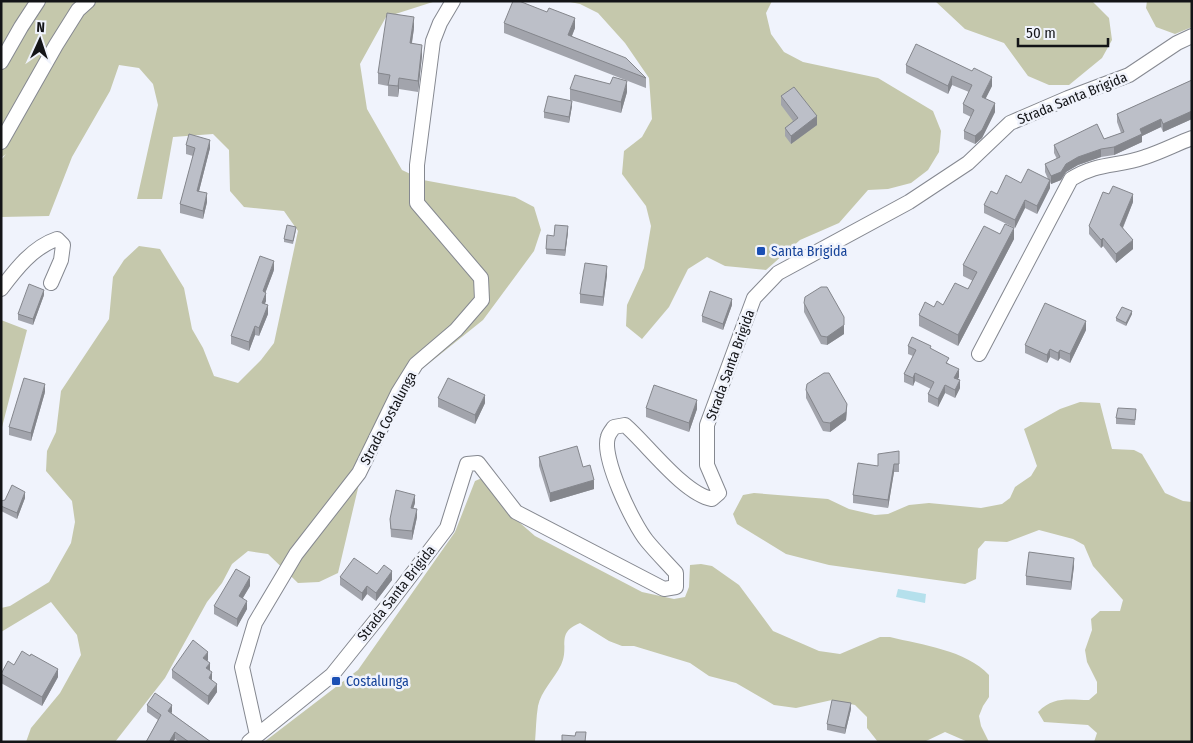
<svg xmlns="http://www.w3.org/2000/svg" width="1193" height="743" font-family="'Fira Sans Condensed',sans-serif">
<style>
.green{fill:#c5c8ac}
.water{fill:#b5e0ec}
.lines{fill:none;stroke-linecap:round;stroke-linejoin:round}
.minor-casing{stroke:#858890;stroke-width:16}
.minor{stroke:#fff;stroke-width:14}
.wall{fill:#a2a4ac}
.shaded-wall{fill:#84868c}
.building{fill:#bcbfc8;stroke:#84868c}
.transit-dot{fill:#1a4fb4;stroke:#f0f3fc;stroke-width:2}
.labels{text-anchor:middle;stroke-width:5;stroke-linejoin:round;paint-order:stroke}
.street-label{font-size:14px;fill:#131417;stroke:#f0f3fc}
.transit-label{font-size:14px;fill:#164399;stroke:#f0f3fc;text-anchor:start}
</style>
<rect width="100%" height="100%" fill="#f0f3fc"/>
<path class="green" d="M 1,1 L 436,1 L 386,17 L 360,64 L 367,109 L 402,170 L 423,180 L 515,197 L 534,207 L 541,230 L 534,251 L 483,320 L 417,373 L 363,467 L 338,573 L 319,582 L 298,583 L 268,554 L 248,551 L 232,564 L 222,583 L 207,602 L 165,678 L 115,742 L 26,742 L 31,728 L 60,693 L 81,655 L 77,635 L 51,602 L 1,632 L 1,608 L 10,606 L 49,582 L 71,543 L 75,522 L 72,501 L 46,471 L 47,451 L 56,432 L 61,391 L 109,319 L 113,277 L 124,260 L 139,246 L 160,249 L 184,288 L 192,329 L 203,348 L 214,376 L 238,383 L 261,360 L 274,343 L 298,231 L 284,211 L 244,207 L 230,191 L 229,150 L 213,134 L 173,137 L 162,199 L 137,199 L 158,105 L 153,84 L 139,68 L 119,65 L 110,91 L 72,157 L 49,216 L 1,217 L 1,160 L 6,154 L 1,158 Z
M 565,1 L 772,1 L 766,13 L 771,34 L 784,52 L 803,62 L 878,78 L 933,111 L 941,131 L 939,152 L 928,170 L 911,183 L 888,189 L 868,190 L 839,223 L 800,240 L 766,270 L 725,266 L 707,257 L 688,269 L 669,307 L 642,339 L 626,326 L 627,305 L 644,268 L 651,226 L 646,206 L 622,174 L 624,151 L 642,137 L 652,119 L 649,78 L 625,43 L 598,13 L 580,4 Z
M 935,1 L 1092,1 L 1109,18 L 1112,40 L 1102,58 L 1069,85 L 1049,85 L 1028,76 L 1004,43 L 965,29 Z
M 1147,1 L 1192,1 L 1192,27 L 1175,34 L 1156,27 L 1146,8 Z
M 1,320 L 27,330 L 1,431 Z
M 1080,402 L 1100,403 L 1112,449 L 1134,450 L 1142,454 L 1165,493 L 1183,501 L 1192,502 L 1192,742 L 1094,742 L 1097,733 L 1088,725 L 1044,722 L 1038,712 C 1054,696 1068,700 1089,700 L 1097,693 L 1097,682 L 1087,662 L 1085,650 L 1092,630 L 1091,619 L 1100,611 L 1120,611 L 1123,600 L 1093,566 L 1084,545 L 1073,539 L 1039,530 L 1007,542 L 985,541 L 978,549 L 976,579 L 965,584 L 829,565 L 786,554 L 737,524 L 733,514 L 743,495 L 754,493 L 828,499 L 849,509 L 875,515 L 888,514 L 909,505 L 929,503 L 981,508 L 1002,504 L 1010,498 L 1015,487 L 1031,476 L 1037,466 L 1024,429 L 1060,409 Z
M 482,478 L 501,501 L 505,510 L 535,536 L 642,592 L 674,599 L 685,597 L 689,587 L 690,565 L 701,564 L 712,566 L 739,585 L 773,631 L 819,651 L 840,654 L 880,637 L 890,637 C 922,645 966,650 989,675 L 989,697 L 983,706 L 979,716 L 981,726 L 989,742 L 968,742 L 945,732 L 924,742 L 878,742 L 867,728 L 867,717 L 855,705 L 832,700 L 796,708 L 774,705 L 736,683 L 709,676 L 690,663 L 634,646 L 622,646 L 609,641 L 580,623 C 555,633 570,646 561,665 C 554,679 541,691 538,706 C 536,718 536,730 535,742 L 264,742 L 358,670 L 455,532 L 475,481 Z"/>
<path class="water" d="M 898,589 L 926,594 L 925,603 L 896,597 Z"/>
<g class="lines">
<defs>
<path id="minor" d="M 1,62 L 21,27 L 38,1
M 1,142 L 56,45 L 78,10 L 88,1
M 1,289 C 16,269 33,247 57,239 L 63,245 L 61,260 L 51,283
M 979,354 L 1071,179 C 1098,162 1118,167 1145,157 C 1161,152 1176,144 1192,138
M 257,735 L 242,667 L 255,623 L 296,554 L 359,473 L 398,393 L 416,364 L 456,330 L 482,300 L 481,278 L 417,203 L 417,165 L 433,41 L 440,23 L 453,1
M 249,742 L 332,675 L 389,604 L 447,528 L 467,464 L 478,463 L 516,512 L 664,589 L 676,587 L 676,573 C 666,562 656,552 647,541 C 633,524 601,457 608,437 C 609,433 612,430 614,427 L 625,425 C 647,444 684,494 712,499 L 719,493 L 707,465 L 707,425 L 754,298 L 778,273 L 909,202 L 968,163 L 1010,123 L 1068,98 L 1129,75 L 1177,43 L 1192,36"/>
</defs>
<use href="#minor" class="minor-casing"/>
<use href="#minor" class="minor"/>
</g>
<path class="wall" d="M 504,23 L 575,28 L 572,36 L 646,78 L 646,88 L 504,33 Z
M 414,28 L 412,43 L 422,56 L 418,92 L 399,89 L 398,97 L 388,96 L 388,86 L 378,84 L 378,73 Z
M 906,65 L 992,86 L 985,99 L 995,112 L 982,138 L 975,144 L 964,139 L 964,131 L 971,117 L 963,113 L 963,104 L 969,92 L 952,85 L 948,94 L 906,73 Z
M 1192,80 L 1192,119 L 1163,132 L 1161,127 L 1142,136 L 1142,142 L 1114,155 L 1101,157 L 1078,165 L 1066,172 L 1061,180 L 1051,184 L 1050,182 L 1050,188 L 1037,214 L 1025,208 L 1015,228 L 984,213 L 984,205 L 997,194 L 1021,183 L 1048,179 L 1045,172 L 1045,164 L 1057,159 L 1054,153 L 1054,145 L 1104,139 L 1121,133 L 1117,122 L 1117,114 Z
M 570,89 L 627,92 L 621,113 L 570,100 Z
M 781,96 L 817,125 L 791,144 L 785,136 L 785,128 L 793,121 L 781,105 Z
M 572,106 L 569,123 L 544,118 L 544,112 Z
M 186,145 L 210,148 L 199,191 L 207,202 L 203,219 L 180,213 L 180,204 L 193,156 L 186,154 Z
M 1133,202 L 1123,228 L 1133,249 L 1116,263 L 1103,246 L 1101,248 L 1089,234 L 1089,226 Z
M 296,230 L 293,244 L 284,242 L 284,239 Z
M 568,232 L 565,256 L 546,254 L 546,249 L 554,236 Z
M 1000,234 L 1014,239 L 958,346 L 919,326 L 919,315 L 934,307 L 943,305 L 968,289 L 973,281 L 963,276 L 963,265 Z
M 274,270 L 265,293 L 266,301 L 264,304 L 268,314 L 259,336 L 255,335 L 249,351 L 231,344 L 231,336 Z
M 607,275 L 603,306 L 580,303 L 580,294 Z
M 44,295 L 33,325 L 18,320 L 18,314 Z
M 804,303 L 844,326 L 844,334 L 827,345 L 821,344 L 804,312 Z
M 732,305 L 723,330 L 702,322 L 702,316 Z
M 1132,314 L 1126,326 L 1116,321 L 1116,318 Z
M 1086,330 L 1070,363 L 1060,358 L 1058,361 L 1050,357 L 1047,363 L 1025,353 L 1025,345 Z
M 908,346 L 931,349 L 949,364 L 959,377 L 958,379 L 960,388 L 955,398 L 945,393 L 938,407 L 928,402 L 928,394 L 931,389 L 915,381 L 913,386 L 904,382 L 904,374 L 913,356 L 908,354 Z
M 806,390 L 847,412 L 846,420 L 830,432 L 823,431 L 806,398 Z
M 45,392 L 31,441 L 9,435 L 9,427 Z
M 438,398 L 485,403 L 475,424 L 438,407 Z
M 646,408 L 697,409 L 689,432 L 646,417 Z
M 1136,409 L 1135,425 L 1116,424 L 1116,418 Z
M 899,451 L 899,472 L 894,472 L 888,508 L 853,503 L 853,495 L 878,466 Z
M 539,457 L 583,467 L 594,489 L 550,502 L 539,466 Z
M 25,498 L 17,519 L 1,511 L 1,501 Z
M 415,503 L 413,508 L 417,517 L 412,540 L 391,537 L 390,519 Z
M 1074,566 L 1071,590 L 1026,585 L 1026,576 Z
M 377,574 L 392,580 L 376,601 L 367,594 L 362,601 L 340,585 L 340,577 Z
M 250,586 L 243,598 L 247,609 L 237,627 L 214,614 L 214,606 Z
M 208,660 L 207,661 L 212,680 L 217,692 L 208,705 L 172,678 L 172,670 Z
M 14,665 L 58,677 L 42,706 L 1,683 L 1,674 Z
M 147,705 L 172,712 L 171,713 L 211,742 L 179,742 L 175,739 L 173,742 L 146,742 L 158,720 L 147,712 Z
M 851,709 L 845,734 L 827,730 L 827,724 Z"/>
<path class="shaded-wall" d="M 414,17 L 414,28 L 410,54 L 410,43 Z
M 575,18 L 575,28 L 568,45 L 568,35 Z
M 422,45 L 422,56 L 418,92 L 418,81 Z
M 952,76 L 952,85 L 948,94 L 948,86 Z
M 992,77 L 992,86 L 982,106 L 982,97 Z
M 399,78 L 399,89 L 398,97 L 398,86 Z
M 627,81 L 627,92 L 621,113 L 621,102 Z
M 572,101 L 572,106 L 569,123 L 569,117 Z
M 995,103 L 995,112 L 982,138 L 975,144 L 975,136 Z
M 1192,111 L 1192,119 L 1163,132 L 1163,124 Z
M 817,116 L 817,125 L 791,144 L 791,136 Z
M 1161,119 L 1161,127 L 1142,136 L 1142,142 L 1114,155 L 1114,147 L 1140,129 Z
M 210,140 L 210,148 L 197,199 L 197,191 Z
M 1101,149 L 1101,157 L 1078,165 L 1066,172 L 1061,180 L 1051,184 L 1051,176 L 1066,164 L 1078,157 Z
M 1050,180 L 1050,188 L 1037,214 L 1037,206 Z
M 207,193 L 207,202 L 203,219 L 203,211 Z
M 1133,194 L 1133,202 L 1120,234 L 1120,225 Z
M 1025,200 L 1025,208 L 1015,228 L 1015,220 Z
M 568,226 L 568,232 L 565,256 L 565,250 Z
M 1014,228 L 1014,239 L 958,346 L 958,335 Z
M 1103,238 L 1103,246 L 1101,248 L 1101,240 Z
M 1133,240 L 1133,249 L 1116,263 L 1116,254 Z
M 274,261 L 274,270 L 263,299 L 263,291 Z
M 607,266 L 607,275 L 603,306 L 603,297 Z
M 44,290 L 44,295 L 33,325 L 33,319 Z
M 266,293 L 266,301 L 262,312 L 262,303 Z
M 732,299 L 732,305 L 723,330 L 723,324 Z
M 268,305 L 268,314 L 259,336 L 259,328 Z
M 1132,311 L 1132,314 L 1126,326 L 1126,323 Z
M 844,317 L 844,334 L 827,345 L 827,337 Z
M 1086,321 L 1086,330 L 1070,363 L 1070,354 Z
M 255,326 L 255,335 L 249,351 L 249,342 Z
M 1050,349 L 1050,357 L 1047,363 L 1047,355 Z
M 1060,350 L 1060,358 L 1058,361 L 1058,353 Z
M 959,369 L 959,377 L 954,386 L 954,378 Z
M 915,373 L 915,381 L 913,386 L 913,378 Z
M 960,380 L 960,388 L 955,398 L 955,390 Z
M 45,384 L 45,392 L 31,441 L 31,433 Z
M 945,385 L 945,393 L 938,407 L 938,399 Z
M 485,395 L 485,403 L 475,424 L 475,415 Z
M 697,400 L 697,409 L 689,432 L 689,423 Z
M 847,404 L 846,420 L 830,432 L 830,423 Z
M 894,464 L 894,472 L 888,508 L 888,500 Z
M 594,480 L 594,489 L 550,502 L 550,493 Z
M 25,492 L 25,498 L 17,519 L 17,513 Z
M 415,495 L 415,503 L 411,516 L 411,508 Z
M 417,509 L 417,517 L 412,540 L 412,531 Z
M 1074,558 L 1074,566 L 1071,590 L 1071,582 Z
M 392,571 L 392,580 L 376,601 L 376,593 Z
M 250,577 L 250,586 L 239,604 L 239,596 Z
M 367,586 L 367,594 L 362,601 L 362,593 Z
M 247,601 L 247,609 L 237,627 L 237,619 Z
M 208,652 L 208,660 L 203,667 L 203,658 Z
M 210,663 L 210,672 L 206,668 Z
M 58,669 L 58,677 L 42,706 L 42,697 Z
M 212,672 L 212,681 L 209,678 Z
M 217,684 L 217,692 L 208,705 L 208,696 Z
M 851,703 L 851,709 L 845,734 L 845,728 Z
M 172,705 L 172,712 L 168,718 L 168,711 Z
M 175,732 L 175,739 L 173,742 L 169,742 Z"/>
<path class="building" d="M 513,1 L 519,1 L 547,12 L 549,8 L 575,18 L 568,35 L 626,58 L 646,78 L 504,23 Z
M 387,13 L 414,17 L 410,43 L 422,45 L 418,81 L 399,78 L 398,86 L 388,85 L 390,75 L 378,73 Z
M 916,44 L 972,71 L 974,68 L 992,77 L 982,97 L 995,103 L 982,130 L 975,136 L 964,131 L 974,110 L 963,104 L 972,85 L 952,76 L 948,86 L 906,65 Z
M 575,75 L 610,84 L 613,77 L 627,81 L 621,102 L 570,89 Z
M 1192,80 L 1192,111 L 1163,124 L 1161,119 L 1140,129 L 1142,134 L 1114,147 L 1101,149 L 1078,157 L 1066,164 L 1061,172 L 1051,176 L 1045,164 L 1060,157 L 1054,145 L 1097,124 L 1104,139 L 1124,132 L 1117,114 Z
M 794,87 L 817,116 L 791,136 L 785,128 L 798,118 L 781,96 Z
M 548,96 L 572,101 L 569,117 L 544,112 Z
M 189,134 L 210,140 L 197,191 L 207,193 L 203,211 L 180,204 L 195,148 L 186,145 Z
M 1028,169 L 1050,180 L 1037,206 L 1025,200 L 1015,220 L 984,205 L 991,191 L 997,194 L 1006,175 L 1021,183 Z
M 1113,186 L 1133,194 L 1120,225 L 1133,240 L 1116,254 L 1103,238 L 1101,240 L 1089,226 L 1103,192 L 1109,194 Z
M 1005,224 L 1014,228 L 958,335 L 919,315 L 925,302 L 934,307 L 937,301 L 943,305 L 955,283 L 968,289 L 977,272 L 963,265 L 984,226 L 1000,234 Z
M 287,225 L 296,227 L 293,241 L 284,239 Z
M 555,225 L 568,226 L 565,250 L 546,249 L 547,235 L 554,236 Z
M 260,256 L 274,261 L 263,291 L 266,293 L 262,303 L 268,305 L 259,328 L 255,326 L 249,342 L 231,336 Z
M 585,263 L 607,266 L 603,297 L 580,294 Z
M 29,284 L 44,290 L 33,319 L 18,314 Z
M 821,287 L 827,287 L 844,317 L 844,325 L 827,337 L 821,336 L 804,303 L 805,297 Z
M 710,291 L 732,299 L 723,324 L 702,316 Z
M 1045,303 L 1086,321 L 1070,354 L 1060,350 L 1058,353 L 1050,349 L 1047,355 L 1025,345 Z
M 1122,307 L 1132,311 L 1126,323 L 1116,318 Z
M 912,337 L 931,346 L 930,348 L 949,358 L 946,363 L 959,369 L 954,378 L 960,380 L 955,390 L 945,385 L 938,399 L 928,394 L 934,382 L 915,373 L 913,378 L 904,374 L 916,350 L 908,346 Z
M 824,373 L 829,373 L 847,404 L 846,412 L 830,423 L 823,422 L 806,390 L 807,384 Z
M 24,378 L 45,384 L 31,433 L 9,427 Z
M 448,378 L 485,395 L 475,415 L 438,398 Z
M 654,385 L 697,400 L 689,423 L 646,408 Z
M 1118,408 L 1136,409 L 1135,420 L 1116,418 Z
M 577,446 L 583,467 L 590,465 L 594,480 L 550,493 L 539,457 Z
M 899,451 L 899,464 L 894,464 L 888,500 L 853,495 L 858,463 L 878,466 L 878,454 Z
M 12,485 L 25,492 L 17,513 L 1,506 L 1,501 L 5,500 Z
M 396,490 L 415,495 L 411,508 L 417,509 L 412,531 L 391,529 L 390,519 Z
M 1029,552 L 1074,558 L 1071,582 L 1026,576 Z
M 354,558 L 377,574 L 384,565 L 392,571 L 376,593 L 367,586 L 362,593 L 340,577 Z
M 236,569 L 250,577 L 239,596 L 247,601 L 237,619 L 214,606 Z
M 193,640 L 208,652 L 203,658 L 210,663 L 206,668 L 212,672 L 209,678 L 217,684 L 208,696 L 172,670 Z
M 22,651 L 30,656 L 31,654 L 58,669 L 42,697 L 1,674 L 8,661 L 14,665 Z
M 155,693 L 172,705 L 168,711 L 211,742 L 189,742 L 175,732 L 169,742 L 146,742 L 161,715 L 147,705 Z
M 832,700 L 851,703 L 845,728 L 827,724 Z
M 576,732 L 586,732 L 585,742 L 562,742 L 562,735 L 575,736 Z"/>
<g class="transit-dot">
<rect x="756" y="246" width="10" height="10" rx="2.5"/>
<rect x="331" y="676" width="10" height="10" rx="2.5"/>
</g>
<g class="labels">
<g class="street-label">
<text transform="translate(1072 98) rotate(-22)" y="5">Strada Santa Brigida</text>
<text transform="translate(730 365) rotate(-70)" y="5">Strada Santa Brigida</text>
<text transform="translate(388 418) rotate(-62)" y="5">Strada Costalunga</text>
<text transform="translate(396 593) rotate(-52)" y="5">Strada Santa Brigida</text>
</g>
<g class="transit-label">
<text x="771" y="256">Santa Brigida</text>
<text x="346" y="686">Costalunga</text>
</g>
</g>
<rect width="1193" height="743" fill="none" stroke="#131417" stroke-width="5"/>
<g transform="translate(40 40) rotate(3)" stroke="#f0f3fc" stroke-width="4" paint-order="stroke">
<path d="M0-4L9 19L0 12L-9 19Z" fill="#131417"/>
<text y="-8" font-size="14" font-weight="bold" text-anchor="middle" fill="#131417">N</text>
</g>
<path d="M1018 38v8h90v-8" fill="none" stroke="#131417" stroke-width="2.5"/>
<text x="1026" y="38" font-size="15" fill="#131417" stroke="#f0f3fc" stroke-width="4" paint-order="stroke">50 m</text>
</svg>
